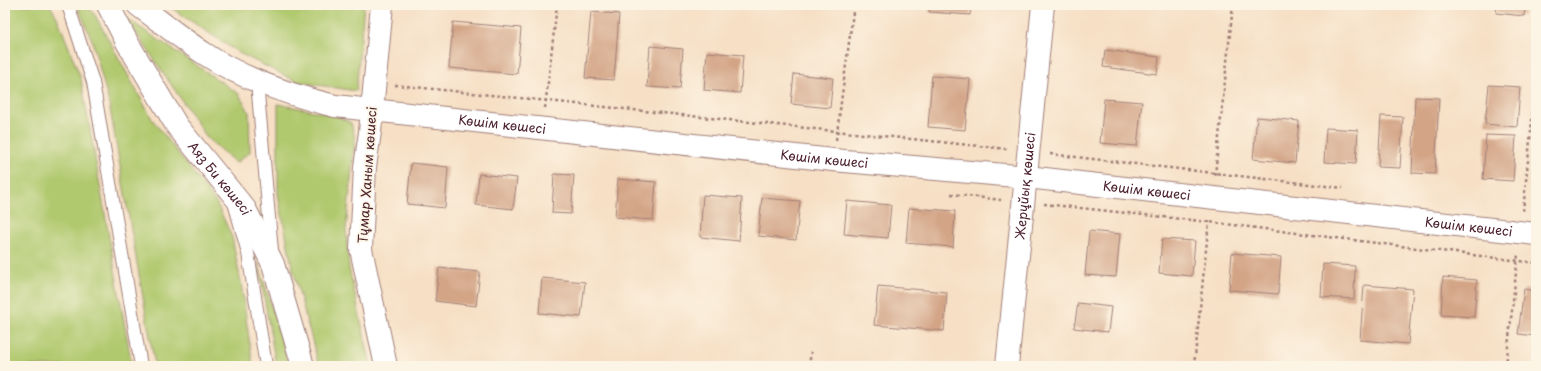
<svg xmlns="http://www.w3.org/2000/svg" width="1541" height="371" font-family="'Playpen Sans',sans-serif">
<style>
.green{fill:#b0c96e;stroke:#7d744c}
.building{fill:#d3a486}
.lines{fill:none;stroke-linecap:round;stroke-linejoin:round}
.service-casing{stroke:#a07f78;stroke-width:14}
.minor-casing{stroke:#a07f78;stroke-width:24}
.path{stroke:#a07f78;stroke-width:2.5;stroke-dasharray:3 3;stroke-linecap:butt}
.service{stroke:#fff;stroke-width:12}
.minor{stroke:#fff;stroke-width:22}
.labels{text-anchor:middle;stroke-width:3.5;stroke-linejoin:round;paint-order:stroke}
.street-label{font-size:13px;fill:#4a1f2b;stroke:#fcf5e5}
</style>
<rect width="100%" height="100%" fill="#fcf5e5"/>
<filter id="ink" filterUnits="userSpaceOnUse"><feTurbulence type="fractalNoise" baseFrequency=".025" numOctaves="2"/><feDisplacementMap in="SourceGraphic" scale="8" xChannelSelector="R" yChannelSelector="G"/><feConvolveMatrix kernelMatrix="1 2 1 2 8 2 1 2 1" color-interpolation-filters="sRGB"/></filter>
<filter id="wash" filterUnits="userSpaceOnUse"><feTurbulence type="fractalNoise" baseFrequency=".012" numOctaves="4" result="noise"/><feDisplacementMap in="SourceGraphic" scale="16" xChannelSelector="R" yChannelSelector="G"/><feGaussianBlur stdDeviation="0.9" result="paint"/><feColorMatrix in="noise" values="0 0 0 0 0 0 0 0 0 0 0 0 0 0 0 0 0 1.4 0 .05"/><feComposite in="paint" operator="in"/></filter>
<g filter="url(#wash)">
<rect width="100%" height="100%" fill="#f6dfc5"/>
<path class="green" d="M 5,5 L 50,5 L 57,17 L 81,79 L 132,366 L 5,366 Z
M 77,5 L 87,5 L 95,15 L 152,119 L 217,204 L 232,237 L 241,283 L 253,366 L 155,366 L 109,103 L 92,40 Z
M 167,5 L 364,5 L 356,91 L 298,82 L 239,53 Z
M 126,18 L 239,94 L 249,112 L 250,152 L 236,163 L 208,139 Z
M 278,104 L 334,115 L 351,123 L 355,139 L 346,230 L 349,268 L 371,366 L 319,366 L 292,266 L 278,194 Z
M 258,262 L 289,366 L 276,366 Z"/>
<g id="blocks">
<path class="building" d="M 930,5 L 971,5 L 970,15 L 929,12 Z
M 1497,5 L 1525,5 L 1524,16 L 1496,13 Z
M 591,12 L 619,14 L 614,80 L 585,78 Z
M 453,22 L 521,28 L 517,74 L 449,68 Z
M 650,46 L 683,49 L 680,89 L 647,87 Z
M 1105,50 L 1159,57 L 1157,74 L 1103,67 Z
M 707,52 L 743,55 L 740,93 L 704,90 Z
M 794,74 L 833,78 L 830,108 L 791,104 Z
M 932,76 L 970,79 L 965,130 L 928,127 Z
M 1489,85 L 1520,87 L 1517,127 L 1485,124 Z
M 1415,97 L 1439,98 L 1435,174 L 1412,173 Z
M 1104,99 L 1142,102 L 1137,146 L 1100,143 Z
M 1381,116 L 1403,117 L 1400,168 L 1378,167 Z
M 1257,117 L 1299,121 L 1295,163 L 1253,159 Z
M 1326,128 L 1358,130 L 1356,164 L 1324,162 Z
M 1486,135 L 1516,136 L 1513,181 L 1483,179 Z
M 411,163 L 448,167 L 445,208 L 407,204 Z
M 479,174 L 517,178 L 513,209 L 476,205 Z
M 554,174 L 574,175 L 571,214 L 552,213 Z
M 618,179 L 656,182 L 653,220 L 615,217 Z
M 703,195 L 742,198 L 739,241 L 700,237 Z
M 762,198 L 800,201 L 796,240 L 758,236 Z
M 847,201 L 891,205 L 888,238 L 844,234 Z
M 909,208 L 955,211 L 953,247 L 906,243 Z
M 1089,231 L 1120,234 L 1116,277 L 1085,275 Z
M 1162,239 L 1195,241 L 1192,276 L 1159,273 Z
M 1232,253 L 1281,257 L 1278,294 L 1229,290 Z
M 1323,264 L 1355,266 L 1354,299 L 1321,297 Z
M 439,268 L 480,272 L 476,306 L 435,301 Z
M 1443,277 L 1477,280 L 1474,317 L 1441,315 Z
M 542,278 L 585,282 L 581,317 L 539,313 Z
M 1364,285 L 1413,289 L 1408,344 L 1360,340 Z
M 878,286 L 947,292 L 944,331 L 874,325 Z
M 1524,289 L 1536,291 L 1536,336 L 1518,334 Z
M 1078,303 L 1111,307 L 1108,332 L 1074,328 Z
M 564,363 L 579,365 L 579,366 L 563,366 Z"/>
</g>
</g>
<g filter="url(#ink)">
<use href="#blocks" fill-opacity="0" stroke="#a07f78" stroke-width="1"/>
<g class="lines">
<defs>
<path id="service" d="M 68,5 L 93,82 L 141,366
M 257,82 L 272,251
M 235,206 L 248,253 L 266,366"/>
<g id="minor">
<path id="s1" d="M 108,5 L 127,42 L 177,126 L 245,209 L 273,264 L 303,366"/>
<path id="s2" d="M 138,5 C 160,21 182,39 205,54 C 244,80 290,95 335,106 L 833,160 L 1027,177 L 1536,234"/>
<path d="M 382,5 L 370,132 L 365,167 L 361,249 L 386,366"/>
<path id="s3" d="M 1007,366 L 1043,5"/>
</g>
</defs>
<use href="#service" class="service-casing"/>
<use href="#minor" class="minor-casing"/>
<path class="path" d="M 395,85 L 1007,149
M 545,108 L 557,5
M 836,140 L 854,5
M 1050,154 L 1343,188
M 1215,175 L 1233,5
M 951,194 L 1001,200
M 1044,204 L 1209,222 L 1536,263
M 1523,211 L 1536,80
M 809,366 L 811,352
M 1194,366 L 1209,221
M 1506,366 L 1518,254"/>
<use href="#service" class="service"/>
<use href="#minor" class="minor"/>
</g>
</g>
<g class="labels">
<g class="street-label">
<text dy="5" stroke="none"><textPath href="#s2" startOffset="392">Көшім көшесі</textPath></text>
<text dy="5" stroke="none"><textPath href="#s2" startOffset="716">Көшім көшесі</textPath></text>
<text transform="translate(367 175) rotate(-86)" y="5">Тұмар Ханым көшесі</text>
<text dy="5" stroke="none"><textPath href="#s1" startOffset="207">Аяз Би көшесі</textPath></text>
<text dy="5" stroke="none"><textPath href="#s3" startOffset="181">Жерұйық көшесі</textPath></text>
<text dy="5" stroke="none"><textPath href="#s2" startOffset="1040">Көшім көшесі</textPath></text>
<text dy="5" stroke="none"><textPath href="#s2" startOffset="1364">Көшім көшесі</textPath></text>
</g>
</g>
<rect width="1541" height="371" fill="none" stroke="#fcf5e5" stroke-width="20"/>
</svg>
